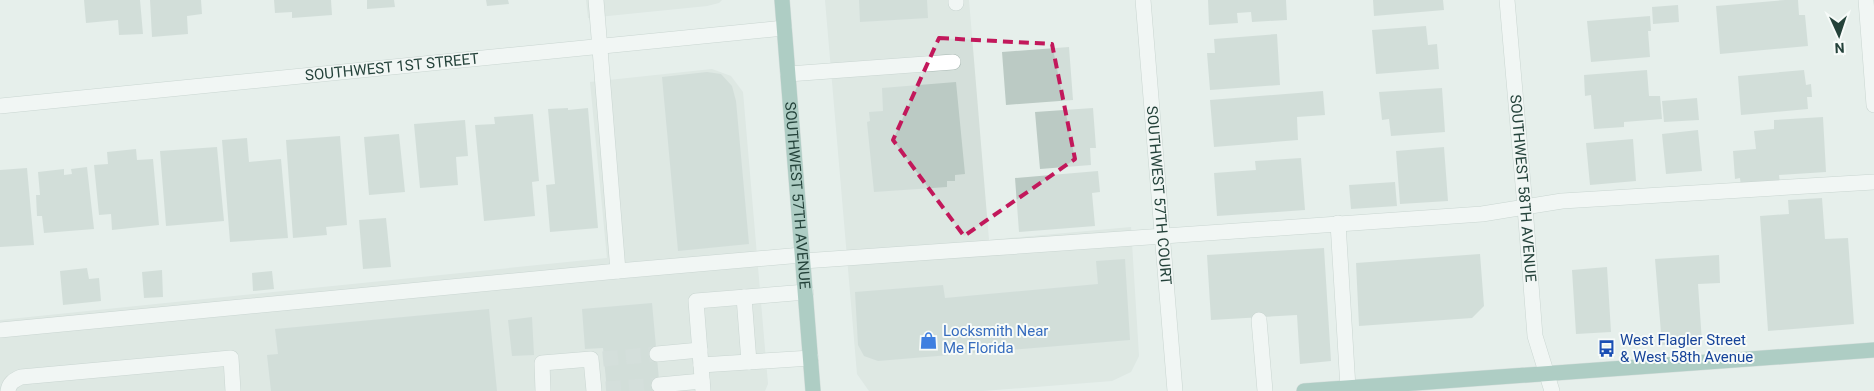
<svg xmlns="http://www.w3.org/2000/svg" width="1874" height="391" font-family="Roboto,sans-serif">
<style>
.built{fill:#d4dfda}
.building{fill:#bbcac4}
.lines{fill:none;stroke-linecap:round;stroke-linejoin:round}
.minor-tunnel{stroke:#bfccc8;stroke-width:15;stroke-dasharray:15 8;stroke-linecap:butt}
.minor-casing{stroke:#a8b8b2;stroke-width:16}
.major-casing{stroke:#c2cac8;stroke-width:16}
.minor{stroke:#fff;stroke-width:15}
.major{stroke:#6aa596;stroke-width:15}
.marked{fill:none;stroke:#c2185b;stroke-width:4;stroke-dasharray:10 6;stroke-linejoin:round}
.labels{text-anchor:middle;stroke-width:4;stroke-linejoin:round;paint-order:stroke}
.street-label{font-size:15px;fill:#24423a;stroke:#f7fbf9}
.shop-label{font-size:15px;fill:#366cbe;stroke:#f7fbf9;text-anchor:start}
.transit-label{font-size:15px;fill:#164399;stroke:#f7fbf9;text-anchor:start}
</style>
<rect width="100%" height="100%" fill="#e6efeb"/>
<path class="built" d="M 586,0 L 722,0 L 719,3 L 707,6 L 588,18 Z
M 825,0 L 969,0 L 989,240 L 1131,227 L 1139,356 L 1131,372 L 1112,381 L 982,391 L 869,391 L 857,374 Z
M 712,69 L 731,76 L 743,92 L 768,384 L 765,391 L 0,391 L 0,320 L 607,258 L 590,82 Z"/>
<path class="building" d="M 84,0 L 140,0 L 143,34 L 119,35 L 118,20 L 86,23 Z
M 150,0 L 201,0 L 202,14 L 187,16 L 188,34 L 152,37 Z
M 274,0 L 331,0 L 332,15 L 292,18 L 292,12 L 275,13 Z
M 367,0 L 394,0 L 395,7 L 367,9 Z
M 486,0 L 508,0 L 509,4 L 487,6 Z
M 859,0 L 927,0 L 928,18 L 860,22 Z
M 1208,0 L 1286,0 L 1287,20 L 1252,22 L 1251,12 L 1237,13 L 1238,23 L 1209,25 Z
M 1373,0 L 1443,0 L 1444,10 L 1374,16 Z
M 1785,0 L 1798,0 L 1799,15 L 1805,15 L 1808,46 L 1720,54 L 1716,6 Z
M 1678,5 L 1679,22 L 1653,24 L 1652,7 Z
M 1650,16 L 1651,31 L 1648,31 L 1650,57 L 1591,62 L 1587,21 Z
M 1426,26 L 1428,45 L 1437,44 L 1439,69 L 1376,74 L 1372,30 Z
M 1277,34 L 1280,85 L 1210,90 L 1207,53 L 1215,53 L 1214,39 Z
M 1069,47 L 1073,100 L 1006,105 L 1002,52 Z
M 1647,70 L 1649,96 L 1660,96 L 1662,119 L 1624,122 L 1624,127 L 1594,129 L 1591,95 L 1585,96 L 1584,75 Z
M 1804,70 L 1806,85 L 1811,84 L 1812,97 L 1807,97 L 1808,109 L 1741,115 L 1738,76 Z
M 707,72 L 721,74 L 732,86 L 736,101 L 749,244 L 678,251 L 662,77 Z
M 956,82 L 965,174 L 955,175 L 955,181 L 947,181 L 947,187 L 874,192 L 867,122 L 870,121 L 869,112 L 883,111 L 882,88 Z
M 1442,88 L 1445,132 L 1391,136 L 1389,119 L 1382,120 L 1379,92 Z
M 1323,91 L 1325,115 L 1297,117 L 1298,140 L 1214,147 L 1210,100 Z
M 1697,98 L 1699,120 L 1664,122 L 1662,101 Z
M 568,108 L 568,110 L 588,108 L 598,228 L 550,232 L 546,185 L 555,184 L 548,109 Z
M 1093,108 L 1096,148 L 1090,148 L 1091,165 L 1040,169 L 1035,112 Z
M 533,114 L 539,181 L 532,182 L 535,216 L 484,221 L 475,125 L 495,124 L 494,117 Z
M 1823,117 L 1826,172 L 1779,175 L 1780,184 L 1741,187 L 1740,178 L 1735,179 L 1733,151 L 1756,149 L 1754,131 L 1774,129 L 1774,120 Z
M 465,120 L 468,156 L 456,157 L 458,185 L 420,188 L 414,124 Z
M 1698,130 L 1702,171 L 1666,174 L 1662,134 Z
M 399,134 L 405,192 L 369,195 L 364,137 Z
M 340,136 L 347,225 L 326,227 L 327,235 L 293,238 L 286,140 Z
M 247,138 L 249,162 L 281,159 L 288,238 L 230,242 L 222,140 Z
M 1633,139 L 1636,181 L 1590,185 L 1586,143 Z
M 217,147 L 224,221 L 166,226 L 160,151 Z
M 1444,147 L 1448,201 L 1400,204 L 1396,151 Z
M 136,149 L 137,160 L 153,159 L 159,225 L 112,230 L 111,214 L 99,215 L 94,165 L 108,164 L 107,152 Z
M 1301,158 L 1305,210 L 1217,216 L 1214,173 L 1256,170 L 1255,161 Z
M 87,167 L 94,229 L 44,233 L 42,216 L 37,216 L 36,195 L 40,195 L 38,172 L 64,169 L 64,175 L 72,174 L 71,169 Z
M 27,168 L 34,245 L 0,247 L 0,170 Z
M 1098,171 L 1100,192 L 1092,193 L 1095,226 L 1019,232 L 1015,178 Z
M 1395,182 L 1397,206 L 1351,209 L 1349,185 Z
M 1822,198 L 1825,239 L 1848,238 L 1854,324 L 1768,331 L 1760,216 L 1789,214 L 1788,200 Z
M 386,218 L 391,267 L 363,269 L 359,220 Z
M 1324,248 L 1331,361 L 1300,364 L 1297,315 L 1211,320 L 1207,255 Z
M 1480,254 L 1484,306 L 1472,318 L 1359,326 L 1356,263 Z
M 1719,255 L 1720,283 L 1698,284 L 1702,342 L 1662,345 L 1655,259 Z
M 1125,259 L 1130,340 L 878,361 L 864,356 L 858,345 L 855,292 L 943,285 L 945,298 L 1098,284 L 1096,261 Z
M 1607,267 L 1611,332 L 1576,334 L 1572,270 Z
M 87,268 L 89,279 L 99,278 L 101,301 L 63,305 L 60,271 Z
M 162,270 L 163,297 L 144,298 L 142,272 Z
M 272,271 L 274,289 L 253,291 L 252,273 Z
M 652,303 L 660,391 L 607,391 L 603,348 L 585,349 L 582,309 Z
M 489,309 L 497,391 L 271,391 L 267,355 L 278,354 L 275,329 Z
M 532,317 L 534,355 L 512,356 L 508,320 Z"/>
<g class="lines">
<path class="minor-tunnel" d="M 603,359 L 657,354
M 606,389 L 659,385"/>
<defs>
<g id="minor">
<path d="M 596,0 L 618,271"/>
<path d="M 956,0 L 956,3"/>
<path id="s1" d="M 1143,0 L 1175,391"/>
<path id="s2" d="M 1507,0 L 1525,207 L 1535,336 L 1552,391"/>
<path d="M 1866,0 L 1874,105"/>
<path d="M 788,74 L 953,62"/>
<path id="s3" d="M 0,106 L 784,28"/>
<path d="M 1338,223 L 1348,388"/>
<path d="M 803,261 L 1482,214 L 1562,201 L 1874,182"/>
<path d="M 744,297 L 749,362"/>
<path d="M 1259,320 L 1265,391"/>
<path d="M 0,330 L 618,271 L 802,255"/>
<path d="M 657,354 L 700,350"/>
<path d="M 701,365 L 811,358"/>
<path d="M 659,385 L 702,381"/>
<path d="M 8,391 C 9,383 14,380 21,377 L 231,358 L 233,391"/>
<path d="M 543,391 L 542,363 L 591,359 L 594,391"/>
<path d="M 703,391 L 696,301 L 806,292"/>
</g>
<g id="major">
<path id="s4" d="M 782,0 L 813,391"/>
<path d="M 1304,391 L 1874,350"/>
</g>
</defs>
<use href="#minor" class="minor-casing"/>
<use href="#major" class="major-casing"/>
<use href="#minor" class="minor"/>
<use href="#major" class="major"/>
</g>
<path d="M0 0H1874V391H0ZM 939,38 L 1052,44 L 1075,159 L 964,236 L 893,140 Z" fill="#e6efeb" fill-opacity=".55" fill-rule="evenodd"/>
<path class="marked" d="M 939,38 L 1052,44 L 1075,159 L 964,236 L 893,140 Z"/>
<defs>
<symbol id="shop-bare" viewBox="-9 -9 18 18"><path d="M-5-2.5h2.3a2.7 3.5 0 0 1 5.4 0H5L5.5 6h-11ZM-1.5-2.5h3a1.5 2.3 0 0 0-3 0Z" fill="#3f7fe0" stroke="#f7fbf9" stroke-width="2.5" paint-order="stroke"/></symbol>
<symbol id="bus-bare" viewBox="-9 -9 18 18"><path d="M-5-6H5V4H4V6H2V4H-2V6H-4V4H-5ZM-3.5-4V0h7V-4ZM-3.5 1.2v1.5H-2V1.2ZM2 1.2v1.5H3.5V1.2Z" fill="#1a4fb4" stroke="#f7fbf9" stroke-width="2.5" paint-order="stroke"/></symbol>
</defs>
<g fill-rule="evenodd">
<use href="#shop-bare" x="916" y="328" width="25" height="25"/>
<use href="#bus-bare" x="1594" y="336" width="25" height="25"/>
</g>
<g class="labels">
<g class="street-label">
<text dy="5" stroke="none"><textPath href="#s3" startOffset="394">SOUTHWEST 1ST STREET</textPath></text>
<text dy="5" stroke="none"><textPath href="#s2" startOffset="189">SOUTHWEST 58TH AVENUE</textPath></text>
<text dy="5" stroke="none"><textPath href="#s4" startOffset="196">SOUTHWEST 57TH AVENUE</textPath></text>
<text dy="5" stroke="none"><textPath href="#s1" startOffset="196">SOUTHWEST 57TH COURT</textPath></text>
</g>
<g class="shop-label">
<text x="943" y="336">Locksmith Near<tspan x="943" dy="17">Me Florida</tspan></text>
</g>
<g class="transit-label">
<text x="1620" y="345">West Flagler Street<tspan x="1620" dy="17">&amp; West 58th Avenue</tspan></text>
</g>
</g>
<g transform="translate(1839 35) rotate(177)" stroke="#f7fbf9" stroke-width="4" paint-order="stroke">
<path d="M0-4L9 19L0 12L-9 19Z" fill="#24423a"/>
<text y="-8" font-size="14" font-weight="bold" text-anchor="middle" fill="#24423a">N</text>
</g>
</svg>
